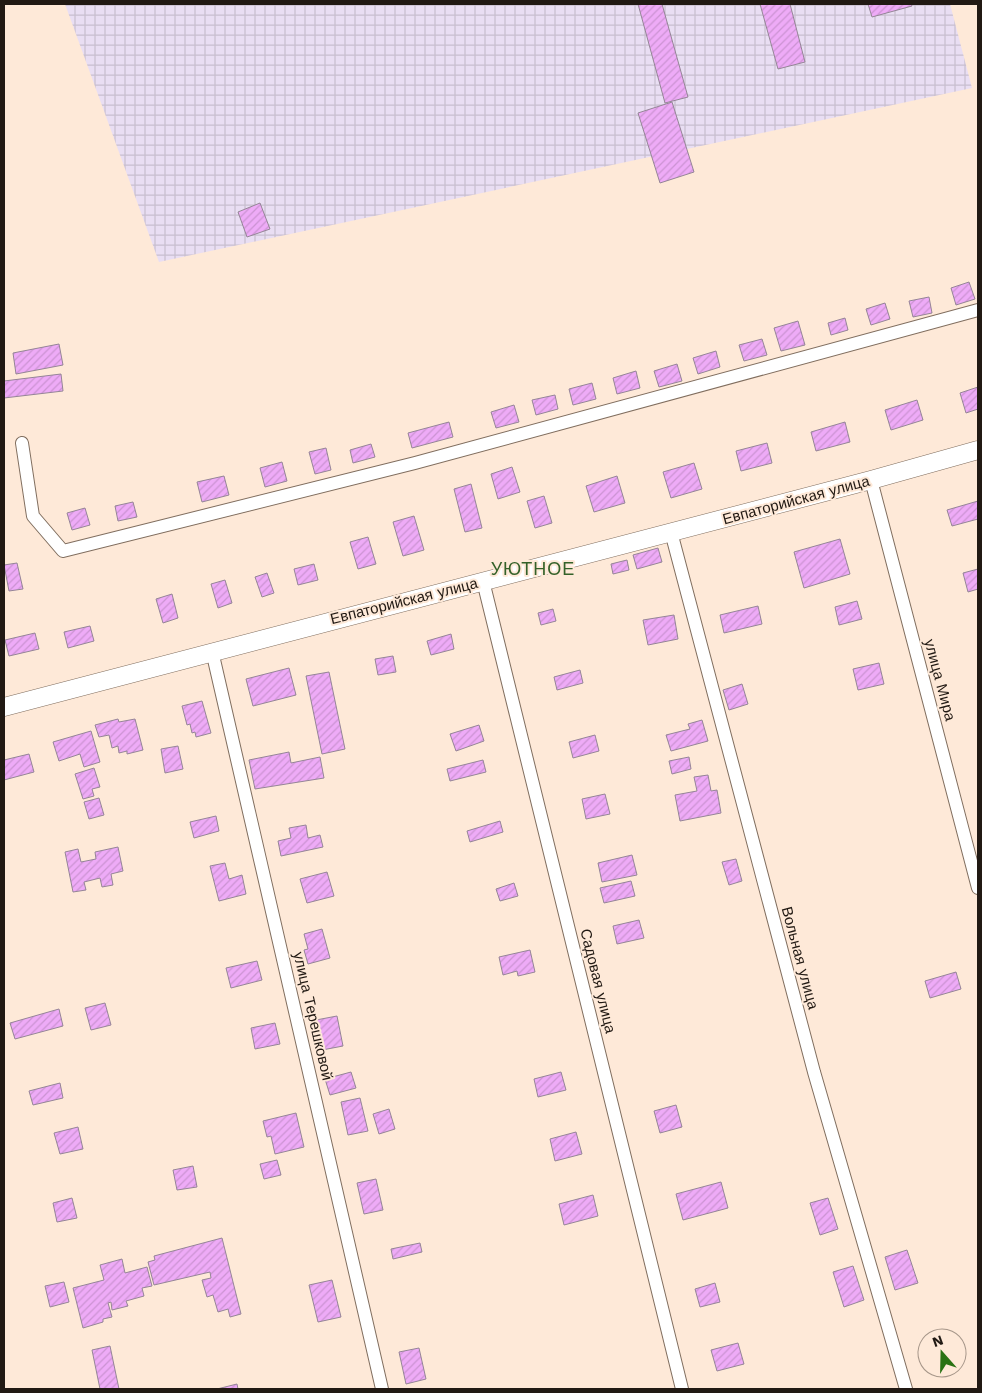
<svg xmlns="http://www.w3.org/2000/svg" width="982" height="1393" font-family="'Work Sans',sans-serif">
<style>
.industrial{fill:url(#industrial-grid)}
.building{fill:url(#building-hatch);stroke:#958597}
.lines{fill:none;stroke-linecap:round;stroke-linejoin:round}
.minor-casing{stroke:#806e5f;stroke-width:14}
.secondary-casing{stroke:#806e5f;stroke-width:19}
.minor{stroke:#fff;stroke-width:12}
.secondary{stroke:#fff;stroke-width:18}
.labels{text-anchor:middle;stroke-width:4;stroke-linejoin:round;paint-order:stroke}
.street-label{font-size:15px;fill:#211913;stroke:#fee9d8}
.quarter-label{font-size:18px;letter-spacing:1px;fill:#346129;stroke:#fee9d8}
</style>
<defs>
<pattern id="industrial-grid" width="8" height="8" patternUnits="userSpaceOnUse" patternTransform="scale(1.25)"><rect width="8" height="8" fill="#e9def3"/><path d="M0 4h8M4 0v8" fill="none" stroke="#c8becf"/></pattern>
<pattern id="building-hatch" width="6" height="6" patternUnits="userSpaceOnUse" patternTransform="scale(1.25)"><rect width="6" height="6" fill="#eeabf7"/><path d="M-1 1l2-2M0 6l6-6M5 7l2-2" fill="none" stroke="#cc93d3"/></pattern>
</defs>
<rect width="100%" height="100%" fill="#fee9d8"/>
<path class="industrial" d="M 65,4 L 950,4 L 972,88 L 159,262 Z"/>
<path class="building" d="M 638,4 L 662,4 L 688,97 L 665,103 Z
M 760,4 L 790,4 L 805,62 L 778,69 Z
M 868,4 L 911,4 L 912,6 L 872,17 Z
M 672,102 L 694,172 L 660,183 L 638,113 Z
M 260,203 L 270,229 L 247,237 L 238,212 Z
M 969,282 L 975,299 L 956,305 L 951,288 Z
M 929,297 L 932,313 L 913,317 L 909,301 Z
M 885,303 L 890,319 L 871,325 L 866,309 Z
M 845,318 L 848,330 L 831,335 L 828,323 Z
M 798,321 L 805,345 L 781,351 L 774,328 Z
M 762,339 L 767,355 L 744,361 L 739,345 Z
M 59,344 L 63,365 L 16,374 L 13,353 Z
M 716,351 L 720,367 L 698,374 L 693,358 Z
M 677,364 L 682,381 L 659,387 L 654,371 Z
M 636,371 L 640,388 L 617,394 L 613,378 Z
M 61,374 L 63,391 L 4,398 L 4,381 Z
M 592,383 L 596,399 L 573,405 L 569,389 Z
M 978,387 L 978,409 L 966,413 L 960,393 Z
M 555,395 L 558,409 L 536,415 L 532,400 Z
M 917,400 L 923,420 L 891,430 L 885,410 Z
M 514,405 L 519,422 L 496,428 L 491,412 Z
M 449,422 L 453,437 L 412,448 L 408,433 Z
M 845,422 L 850,442 L 816,451 L 811,432 Z
M 767,443 L 772,463 L 741,471 L 736,451 Z
M 371,444 L 375,457 L 353,463 L 350,450 Z
M 326,448 L 331,470 L 315,474 L 309,452 Z
M 282,462 L 287,481 L 265,487 L 260,468 Z
M 694,463 L 702,489 L 671,498 L 663,472 Z
M 512,467 L 520,492 L 498,499 L 491,474 Z
M 224,476 L 229,495 L 202,502 L 197,482 Z
M 617,476 L 625,503 L 594,512 L 586,486 Z
M 471,484 L 482,528 L 465,532 L 454,489 Z
M 544,496 L 552,523 L 535,528 L 527,501 Z
M 978,501 L 978,519 L 952,526 L 947,510 Z
M 133,502 L 137,517 L 118,521 L 115,506 Z
M 85,508 L 90,525 L 72,530 L 67,513 Z
M 414,516 L 424,550 L 403,556 L 393,522 Z
M 368,537 L 376,564 L 358,569 L 350,542 Z
M 840,539 L 850,574 L 804,588 L 794,552 Z
M 658,548 L 662,562 L 637,569 L 633,555 Z
M 627,560 L 629,570 L 613,574 L 611,564 Z
M 17,563 L 23,589 L 9,591 L 4,565 Z
M 314,564 L 318,580 L 298,585 L 294,569 Z
M 978,569 L 978,589 L 968,592 L 963,573 Z
M 267,573 L 274,593 L 262,597 L 255,577 Z
M 225,580 L 232,603 L 218,608 L 211,584 Z
M 172,594 L 178,618 L 163,623 L 156,599 Z
M 857,601 L 862,619 L 839,625 L 835,607 Z
M 758,606 L 762,624 L 724,633 L 720,615 Z
M 553,609 L 556,621 L 541,625 L 538,613 Z
M 674,615 L 678,639 L 648,645 L 643,620 Z
M 90,626 L 94,641 L 68,648 L 64,632 Z
M 35,633 L 39,649 L 9,656 L 5,640 Z
M 451,634 L 454,649 L 431,655 L 427,641 Z
M 393,656 L 396,672 L 378,675 L 375,659 Z
M 879,663 L 884,684 L 858,690 L 853,669 Z
M 289,668 L 296,695 L 253,706 L 246,679 Z
M 580,670 L 583,683 L 557,690 L 554,677 Z
M 329,672 L 345,749 L 322,754 L 306,676 Z
M 742,684 L 748,704 L 729,710 L 723,690 Z
M 202,701 L 211,733 L 196,737 L 195,732 L 192,733 L 190,724 L 187,725 L 182,706 Z
M 118,719 L 119,722 L 135,719 L 143,750 L 127,754 L 127,751 L 119,753 L 118,746 L 112,748 L 109,735 L 99,737 L 95,725 Z
M 702,720 L 708,741 L 671,751 L 666,735 L 690,729 L 688,724 Z
M 479,725 L 484,741 L 456,751 L 450,734 Z
M 91,731 L 100,762 L 84,767 L 80,754 L 59,761 L 53,742 Z
M 595,735 L 599,751 L 573,758 L 569,742 Z
M 178,746 L 183,769 L 165,773 L 161,749 Z
M 289,752 L 291,763 L 320,757 L 324,778 L 255,789 L 249,760 Z
M 29,754 L 34,772 L 4,780 L 4,760 Z
M 689,757 L 691,769 L 672,774 L 669,761 Z
M 483,760 L 486,772 L 450,781 L 447,769 Z
M 94,768 L 100,787 L 92,789 L 94,796 L 83,799 L 75,774 Z
M 708,775 L 711,791 L 717,790 L 721,813 L 680,821 L 675,795 L 697,791 L 694,777 Z
M 605,794 L 610,814 L 586,819 L 582,799 Z
M 99,798 L 104,815 L 89,819 L 84,802 Z
M 216,816 L 219,831 L 194,838 L 190,822 Z
M 500,821 L 503,832 L 470,842 L 467,831 Z
M 306,825 L 308,838 L 320,835 L 323,847 L 281,856 L 278,841 L 291,838 L 289,828 Z
M 118,847 L 123,871 L 111,874 L 113,885 L 102,887 L 100,878 L 84,882 L 86,890 L 73,892 L 65,852 L 78,849 L 81,862 L 96,859 L 95,852 Z
M 632,855 L 637,875 L 602,882 L 598,863 Z
M 736,859 L 742,881 L 729,885 L 722,862 Z
M 225,863 L 229,879 L 242,875 L 246,894 L 219,901 L 210,866 Z
M 327,872 L 334,896 L 307,903 L 300,879 Z
M 631,881 L 635,896 L 604,903 L 600,888 Z
M 514,883 L 518,896 L 500,901 L 496,889 Z
M 639,920 L 644,938 L 617,944 L 613,926 Z
M 322,929 L 330,958 L 308,964 L 304,950 L 308,949 L 304,934 Z
M 530,950 L 535,972 L 518,976 L 517,971 L 503,975 L 499,957 Z
M 257,961 L 262,980 L 231,988 L 226,968 Z
M 956,972 L 961,989 L 930,998 L 925,981 Z
M 105,1003 L 111,1025 L 91,1030 L 85,1008 Z
M 59,1009 L 63,1026 L 15,1039 L 10,1023 Z
M 337,1016 L 343,1046 L 322,1050 L 316,1020 Z
M 275,1023 L 280,1044 L 255,1049 L 251,1028 Z
M 351,1072 L 356,1088 L 330,1095 L 325,1079 Z
M 561,1072 L 566,1090 L 538,1097 L 534,1079 Z
M 60,1083 L 63,1098 L 33,1105 L 29,1091 Z
M 360,1098 L 368,1131 L 348,1135 L 341,1102 Z
M 676,1105 L 682,1127 L 660,1133 L 654,1111 Z
M 389,1109 L 395,1129 L 379,1134 L 373,1114 Z
M 296,1113 L 304,1147 L 275,1154 L 271,1136 L 267,1137 L 263,1121 Z
M 78,1127 L 83,1149 L 60,1154 L 54,1133 Z
M 576,1132 L 582,1154 L 555,1161 L 550,1139 Z
M 277,1160 L 281,1175 L 264,1179 L 260,1164 Z
M 193,1166 L 197,1187 L 177,1190 L 173,1170 Z
M 376,1179 L 383,1210 L 364,1214 L 357,1183 Z
M 721,1182 L 728,1208 L 683,1220 L 676,1194 Z
M 593,1195 L 598,1216 L 564,1225 L 559,1204 Z
M 72,1198 L 77,1218 L 57,1222 L 53,1203 Z
M 828,1198 L 838,1229 L 820,1235 L 810,1203 Z
M 222,1238 L 241,1314 L 230,1317 L 228,1309 L 218,1312 L 213,1295 L 207,1297 L 202,1280 L 211,1278 L 210,1272 L 154,1285 L 148,1262 L 155,1260 L 154,1256 Z
M 420,1243 L 422,1252 L 393,1259 L 391,1249 Z
M 907,1250 L 918,1283 L 895,1290 L 885,1257 Z
M 122,1259 L 125,1273 L 147,1267 L 152,1286 L 142,1288 L 144,1296 L 126,1301 L 128,1306 L 112,1310 L 111,1302 L 108,1303 L 112,1317 L 103,1319 L 103,1322 L 83,1328 L 73,1288 L 104,1280 L 100,1265 Z
M 853,1266 L 864,1300 L 844,1307 L 833,1272 Z
M 332,1280 L 341,1317 L 318,1322 L 309,1285 Z
M 64,1282 L 69,1302 L 50,1307 L 45,1286 Z
M 715,1283 L 720,1302 L 700,1307 L 695,1289 Z
M 738,1343 L 744,1364 L 717,1371 L 711,1350 Z
M 110,1346 L 119,1389 L 100,1389 L 92,1350 Z
M 419,1348 L 426,1379 L 406,1384 L 399,1352 Z
M 237,1384 L 238,1389 L 217,1389 Z"/>
<g class="lines">
<defs>
<path id="minor" d="M 22,443 L 33,516 L 63,551 L 415,463 L 978,310
M 871,480 L 978,888
M 671,532 L 814,1072 L 906,1389
M 483,581 L 682,1389
M 212,651 L 382,1389"/>
<path id="secondary" d="M 4,707 L 871,480 L 978,450"/>
</defs>
<use href="#minor" class="minor-casing"/>
<use href="#secondary" class="secondary-casing"/>
<use href="#minor" class="minor"/>
<use href="#secondary" class="secondary"/>
</g>
<g class="labels">
<g class="street-label">
<text transform="translate(796 500) rotate(-15)" y="5">Евпаторийская улица</text>
<text transform="translate(404 601) rotate(-14)" y="5">Евпаторийская улица</text>
<text transform="translate(940 680) rotate(75)" y="5">улица Мира</text>
<text transform="translate(800 958) rotate(75)" y="5">Вольная улица</text>
<text transform="translate(598 981) rotate(76)" y="5">Садовая улица</text>
<text transform="translate(313 1016) rotate(77)" y="5">улица Терешковой</text>
</g>
<g class="quarter-label">
<text x="533" y="575">УЮТНОЕ</text>
</g>
</g>
<rect width="982" height="1393" fill="none" stroke="#211913" stroke-width="10"/>
<g transform="translate(942 1353) rotate(340)"><circle r="24" fill="#fee9d8" stroke="#a69689"/>
<path d="M0-4L9 19L0 12L-9 19Z" fill="#2a7214"/>
<text y="-8" font-size="14" font-weight="bold" text-anchor="middle" fill="#211913">N</text>
</g>
</svg>
